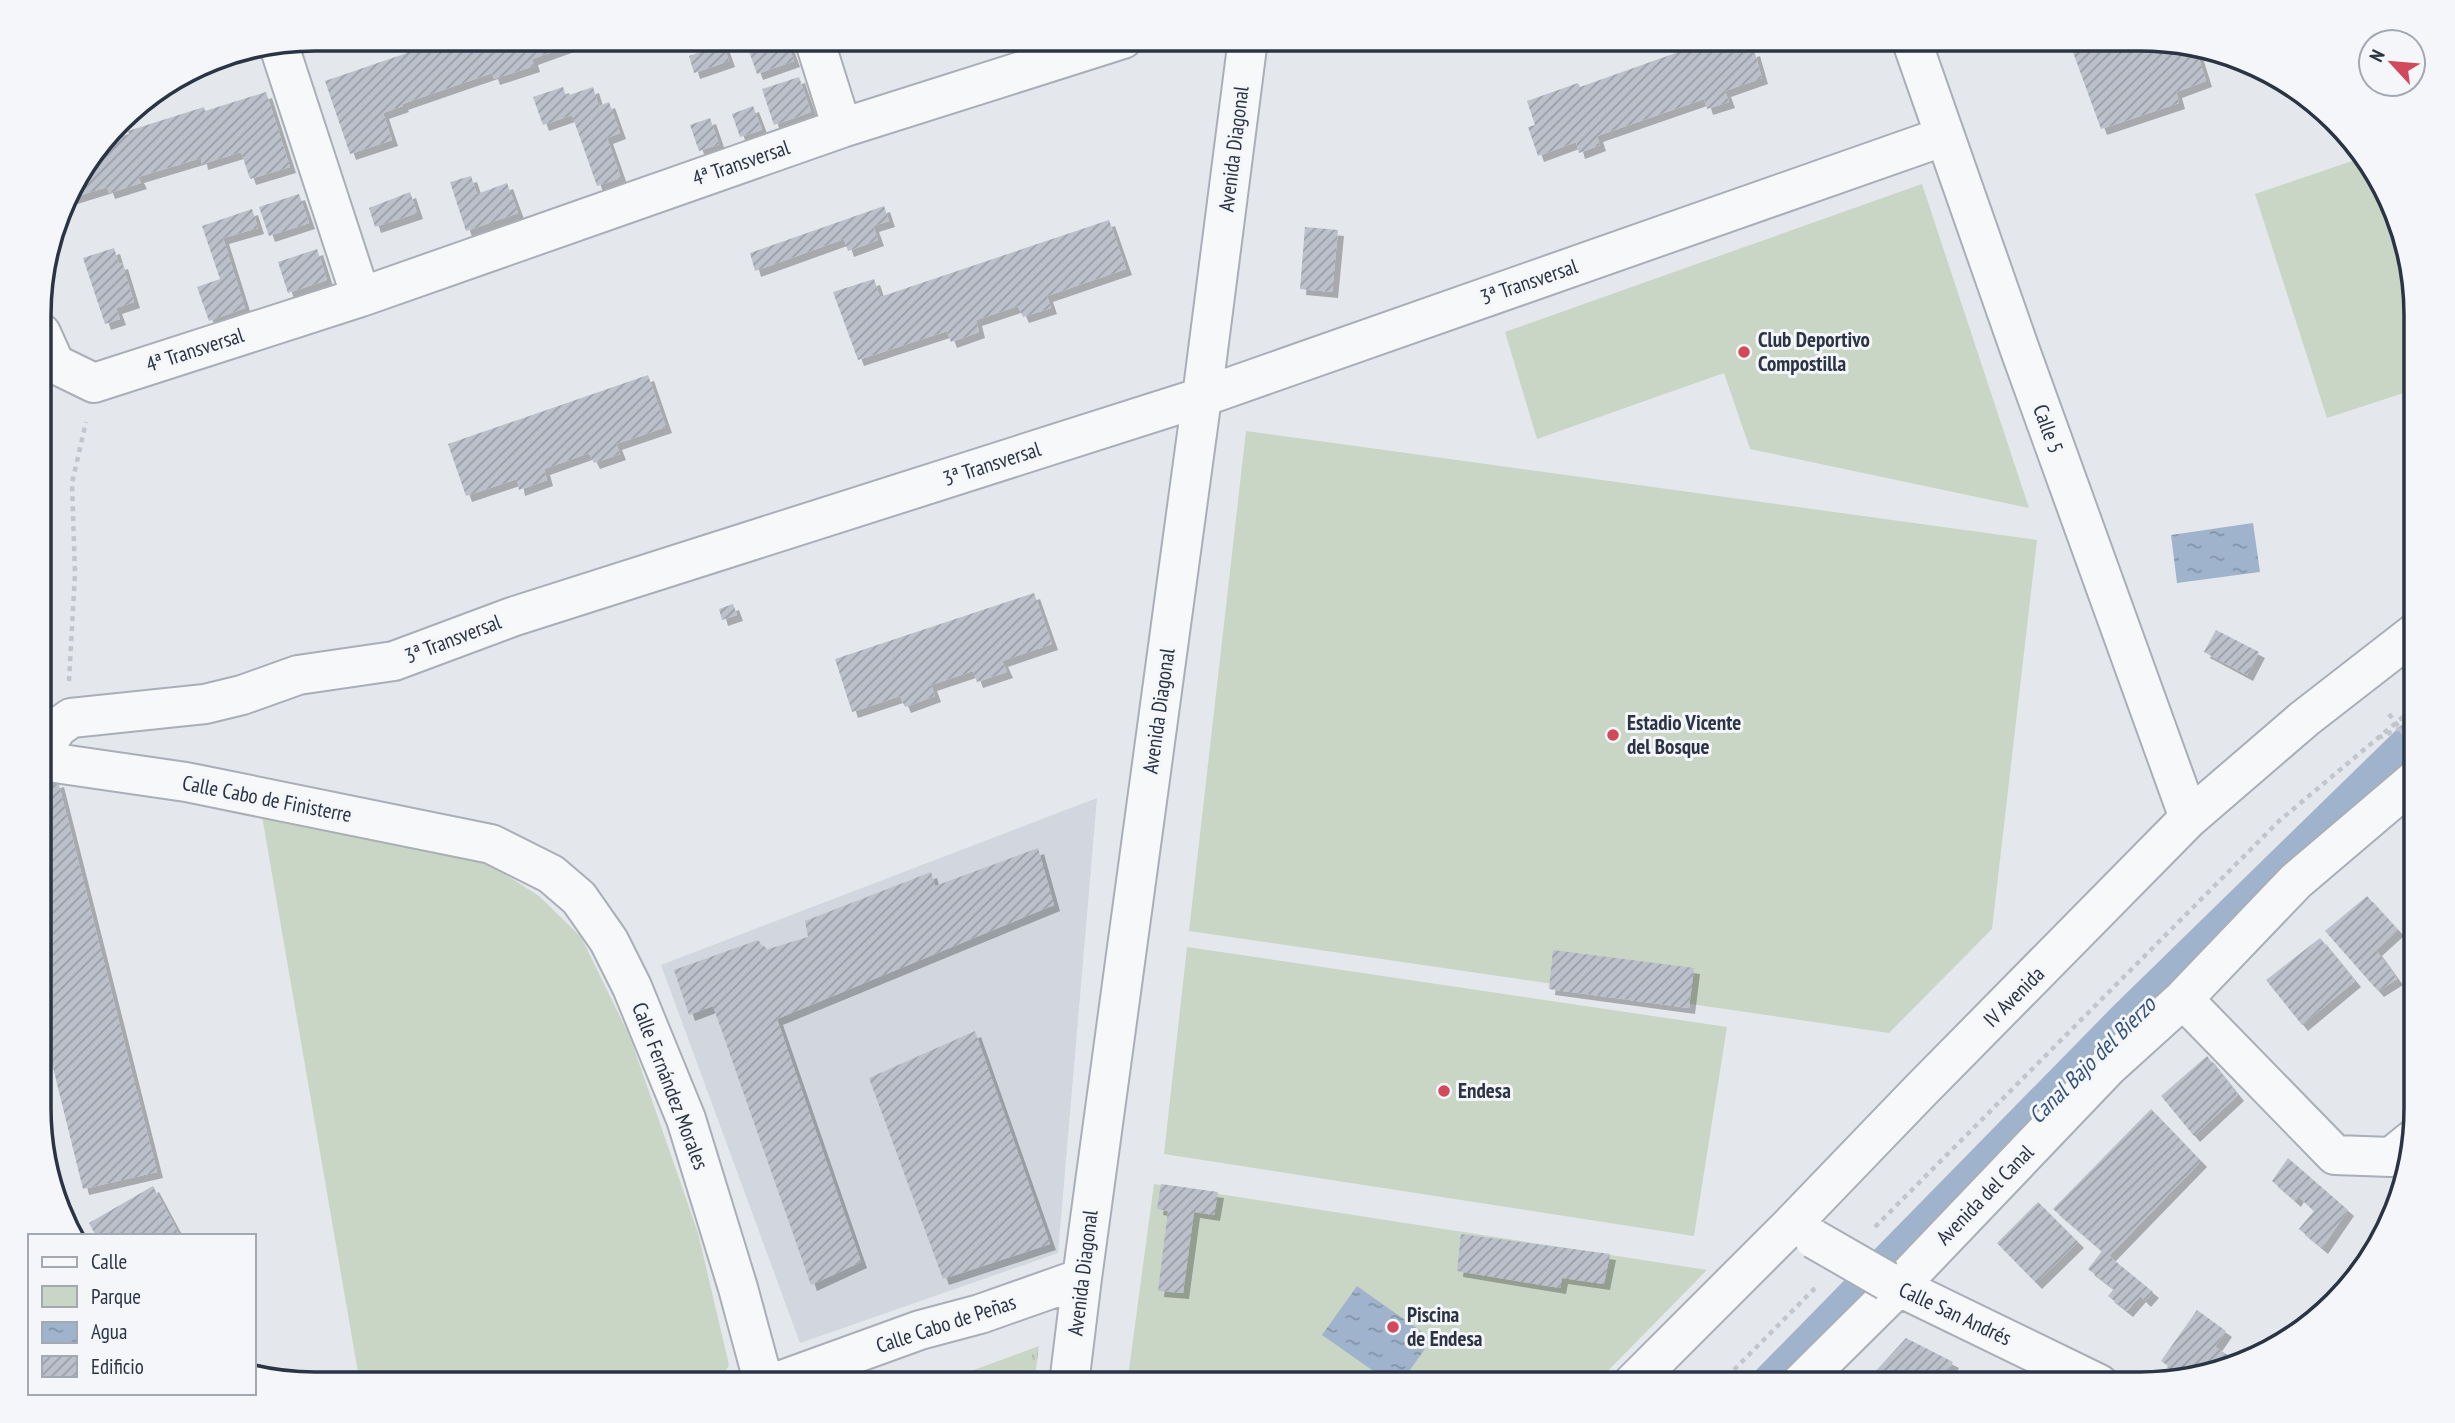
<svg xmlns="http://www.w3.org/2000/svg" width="2455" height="1423" font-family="'PT Sans Narrow',sans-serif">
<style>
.built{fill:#d2d6de}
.green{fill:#c9d6c5}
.park{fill:url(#park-tufts)}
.water{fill:url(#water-ripples)}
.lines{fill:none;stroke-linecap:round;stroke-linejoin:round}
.canal{stroke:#9fb4cc;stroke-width:42}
.building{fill:url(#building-hatch);filter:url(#shadow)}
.minor-casing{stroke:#a9aeb7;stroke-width:42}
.path{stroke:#c2c5cb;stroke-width:4.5;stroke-dasharray:5 5;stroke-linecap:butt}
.minor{stroke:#f7f8fa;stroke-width:38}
.minor-bridge-casing{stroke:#a9aeb7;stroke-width:42;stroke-linecap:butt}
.path-bridge{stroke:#c2c5cb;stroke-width:4.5;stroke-dasharray:5 5;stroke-linecap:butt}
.minor-bridge{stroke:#f7f8fa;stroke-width:38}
.poi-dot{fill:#d1495b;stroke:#f4f6f9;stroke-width:2.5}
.labels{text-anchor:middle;stroke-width:6;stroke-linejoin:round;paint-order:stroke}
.street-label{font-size:21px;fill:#2b3445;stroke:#f4f6f9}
.poi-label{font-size:21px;font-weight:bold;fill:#2b3445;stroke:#f4f6f9;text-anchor:start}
.water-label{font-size:23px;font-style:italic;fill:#34527a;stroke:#f4f6f9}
.rim{fill:none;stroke:#2b3445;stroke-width:3.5}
</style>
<defs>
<pattern id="park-tufts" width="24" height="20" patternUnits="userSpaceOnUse" patternTransform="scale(1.75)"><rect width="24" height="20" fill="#c9d6c5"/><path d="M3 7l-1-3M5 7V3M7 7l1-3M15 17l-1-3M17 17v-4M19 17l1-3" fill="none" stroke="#adb8ab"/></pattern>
<pattern id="water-ripples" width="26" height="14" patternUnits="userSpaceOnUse" patternTransform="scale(1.75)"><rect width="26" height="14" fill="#9fb4cc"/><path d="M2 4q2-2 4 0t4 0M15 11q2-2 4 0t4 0" fill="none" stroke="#8293a7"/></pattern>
<pattern id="building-hatch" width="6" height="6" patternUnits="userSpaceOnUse" patternTransform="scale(1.75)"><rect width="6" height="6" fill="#bbc0ca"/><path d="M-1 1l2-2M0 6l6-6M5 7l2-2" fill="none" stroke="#989da6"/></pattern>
<filter id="shadow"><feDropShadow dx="6" dy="6" stdDeviation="0" flood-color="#0004"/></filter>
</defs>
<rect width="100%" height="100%" fill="#e4e7ec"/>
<path class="built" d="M 1097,798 L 1058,1253 L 800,1343 L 661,965 Z"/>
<path class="green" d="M 2364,157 L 2379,176 L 2416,297 L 2416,389 L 2327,418 L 2255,194 Z
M 1922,184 L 2029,508 L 1750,449 L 1724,373 L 1537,439 L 1505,332 Z
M 1246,431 L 2037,540 L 1992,929 L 1889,1033 L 1189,931 Z
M 262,816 L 489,864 L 539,896 L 581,937 L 630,1037 L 698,1233 L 729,1365 L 720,1381 L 711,1384 L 360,1384 Z
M 1187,947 L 1727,1027 L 1694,1236 L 1164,1154 Z
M 1154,1184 L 1707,1270 L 1595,1384 L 1127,1384 Z"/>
<path class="park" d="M 1039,1346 L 1034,1384 L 936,1384 Z"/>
<path class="water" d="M 2253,523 L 2260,572 L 2177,583 L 2171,535 Z
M 1357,1286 L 1432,1339 L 1400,1384 L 1392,1384 L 1322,1335 Z"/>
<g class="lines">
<path class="canal" d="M 1772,1384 L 2128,1021 L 2416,740"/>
</g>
<path class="building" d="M 435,39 L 588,39 L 532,59 L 534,66 L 494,79 L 492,73 L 402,104 L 403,106 L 383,113 L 392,140 L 350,154 L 325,81 L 407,53 L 405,49 Z
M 749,39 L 786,39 L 794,61 L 757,74 L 745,40 Z
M 1707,39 L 1739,39 L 1744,54 L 1754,50 L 1762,78 L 1725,91 L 1729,102 L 1707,109 L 1704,99 L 1597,136 L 1600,145 L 1579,153 L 1576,142 L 1538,156 L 1528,127 L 1535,125 L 1527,101 L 1578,83 L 1580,87 L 1687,49 L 1686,46 Z
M 2087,39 L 2140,39 L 2195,46 L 2206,81 L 2176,92 L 2179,103 L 2101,129 L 2070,44 Z
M 723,44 L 729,61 L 694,73 L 689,56 Z
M 799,77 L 811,112 L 774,125 L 762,89 Z
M 563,87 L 566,96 L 593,87 L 599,106 L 609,102 L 620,133 L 607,138 L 621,178 L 597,186 L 572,115 L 543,125 L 533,97 Z
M 266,92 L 290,167 L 250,179 L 241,152 L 202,164 L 201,158 L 138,177 L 141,183 L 109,193 L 107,187 L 65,200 L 67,192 L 107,141 L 129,134 L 128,131 L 204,107 L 205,111 Z
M 753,106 L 762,130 L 740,137 L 732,114 Z
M 710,118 L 719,144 L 699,151 L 690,125 Z
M 471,176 L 477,194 L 507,183 L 518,213 L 466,231 L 450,182 Z
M 410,192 L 417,213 L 375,227 L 369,208 Z
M 299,194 L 309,223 L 269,236 L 259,207 Z
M 884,206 L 889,221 L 873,226 L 878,240 L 848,251 L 844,239 L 755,271 L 750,253 Z
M 252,209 L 258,228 L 223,238 L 245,308 L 209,321 L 197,287 L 220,279 L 202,226 Z
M 1109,220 L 1126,269 L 1047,296 L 1051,308 L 1023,317 L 1018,306 L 976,320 L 979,332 L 951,342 L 947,331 L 858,360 L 833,292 L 874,279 L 880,297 Z
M 1305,227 L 1338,230 L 1332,292 L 1300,289 Z
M 114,248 L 119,264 L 122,263 L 134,302 L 116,308 L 120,319 L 105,324 L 83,258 Z
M 317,249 L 327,280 L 288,293 L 278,262 Z
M 648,375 L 666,427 L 616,444 L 620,454 L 594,463 L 589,453 L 544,469 L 547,480 L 519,490 L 517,479 L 466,496 L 448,444 Z
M 1034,593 L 1052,644 L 1002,661 L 1007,672 L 977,682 L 973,671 L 931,685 L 935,696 L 905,707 L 900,696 L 852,712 L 835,659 Z
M 733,604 L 737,615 L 722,620 L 719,609 Z
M 2216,630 L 2259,652 L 2247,675 L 2204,652 Z
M 58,781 L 157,1172 L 83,1189 L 41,1019 L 41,786 Z
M 1038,848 L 1054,905 L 777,1019 L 861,1262 L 811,1285 L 713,1006 L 689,1015 L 674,970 L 758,940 L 765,950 L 808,937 L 805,921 L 931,872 L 935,886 Z
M 2367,896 L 2398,930 L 2376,950 L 2397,979 L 2378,991 L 2325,931 Z
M 2320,938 L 2355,981 L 2302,1025 L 2266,980 Z
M 1553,950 L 1694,968 L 1689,1008 L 1549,989 Z
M 975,1031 L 1050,1244 L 943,1279 L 869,1078 Z
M 2207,1056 L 2238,1095 L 2194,1136 L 2161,1096 Z
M 2151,1109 L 2201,1161 L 2109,1256 L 2153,1292 L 2145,1301 L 2140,1296 L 2127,1311 L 2108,1296 L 2114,1289 L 2088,1269 L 2102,1251 L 2053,1209 Z
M 2288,1158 L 2348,1210 L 2322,1248 L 2299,1229 L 2314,1211 L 2298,1196 L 2295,1201 L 2272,1181 Z
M 1161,1184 L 1218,1192 L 1214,1215 L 1194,1212 L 1183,1293 L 1158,1291 L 1168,1211 L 1157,1209 Z
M 153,1186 L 180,1236 L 96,1236 L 89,1223 Z
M 2038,1202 L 2078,1242 L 2036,1283 L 1997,1243 Z
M 1461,1234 L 1610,1254 L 1604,1284 L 1562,1278 L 1560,1288 L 1457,1271 Z
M 2197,1310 L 2226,1331 L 2215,1347 L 2228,1355 L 2221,1365 L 2183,1376 L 2161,1361 Z
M 1906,1338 L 1953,1362 L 1940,1384 L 1864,1384 Z"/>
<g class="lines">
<defs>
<path id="minor" d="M 814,39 L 842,128
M 1911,39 L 2020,350 L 2189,818
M 279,46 L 361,297
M 41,333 L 55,364 L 94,383 L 361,297 L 842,128 L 1123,39
M 41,754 L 57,728 L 71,718 L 205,704 L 242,695 L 298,675 L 394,661 L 512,617 L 1202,397 L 1945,136
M 41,761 L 186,782 L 491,844 L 551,874 L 579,898 L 609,941 L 632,987 L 686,1119 L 738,1288 L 764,1384
M 2183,999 L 2335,1155 L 2391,1157 L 2412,1140
M 1887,1281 L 2099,1384
M 771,1384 L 920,1330 L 980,1314 L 1082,1278
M 1069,1384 L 1082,1278 L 1202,397 L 1248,39
M 1632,1384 L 1790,1226 L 1918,1093 L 2189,818 L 2304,719 L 2416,632
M 1800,1384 L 1897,1288 L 2108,1067 L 2183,999 L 2296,881 L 2416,779"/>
</defs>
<use href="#minor" class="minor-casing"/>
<path class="path" d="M 41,670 L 51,683
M 69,681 L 75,574 L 72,483 L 86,422
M 2378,738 L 2416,721
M 1875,1227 L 2279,821 L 2416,706
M 1720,1384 L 1817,1286"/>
<use href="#minor" class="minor"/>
<defs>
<path id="minor-bridge" d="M 1814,1239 L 1887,1281"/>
</defs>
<use href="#minor-bridge" class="minor-bridge-casing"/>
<path class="path-bridge" d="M 2389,714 L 2416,750"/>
<use href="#minor-bridge" class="minor-bridge"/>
</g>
<g class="poi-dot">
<circle cx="1744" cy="352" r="7"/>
<circle cx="1613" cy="735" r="7"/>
<circle cx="1444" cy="1091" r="7"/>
<circle cx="1393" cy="1327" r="7"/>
</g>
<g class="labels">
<g class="street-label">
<text transform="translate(1234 149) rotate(-83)" y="7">Avenida Diagonal</text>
<text transform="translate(741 163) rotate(-19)" y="7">4ª Transversal</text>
<text transform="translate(1529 282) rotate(-19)" y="7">3ª Transversal</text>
<text transform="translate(195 350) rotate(-18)" y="7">4ª Transversal</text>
<text transform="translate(2048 429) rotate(70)" y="7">Calle 5</text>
<text transform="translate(992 464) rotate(-18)" y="7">3ª Transversal</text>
<text transform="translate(453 639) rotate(-21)" y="7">3ª Transversal</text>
<text transform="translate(1159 711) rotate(-82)" y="7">Avenida Diagonal</text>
<text transform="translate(267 799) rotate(11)" y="7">Calle Cabo de Finisterre</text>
<text transform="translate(2014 997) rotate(-45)" y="7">IV Avenida</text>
<text transform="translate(670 1086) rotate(69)" y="7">Calle Fernández Morales</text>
<text transform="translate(1985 1195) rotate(-46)" y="7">Avenida del Canal</text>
<text transform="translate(1083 1273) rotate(-83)" y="7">Avenida Diagonal</text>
<text transform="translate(1955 1314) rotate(25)" y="7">Calle San Andrés</text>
<text transform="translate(946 1324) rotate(-18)" y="7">Calle Cabo de Peñas</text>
</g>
<g class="poi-label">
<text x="1758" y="347">Club Deportivo<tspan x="1758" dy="24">Compostilla</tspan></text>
<text x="1627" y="730">Estadio Vicente<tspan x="1627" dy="24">del Bosque</tspan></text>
<text x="1458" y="1098">Endesa</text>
<text x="1407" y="1322">Piscina<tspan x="1407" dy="24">de Endesa</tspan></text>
</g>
<g class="water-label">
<text transform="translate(2092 1060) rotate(-45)" y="8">Canal Bajo del Bierzo</text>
</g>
</g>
<path d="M0 0H2455V1423H0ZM315 51H2140A264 264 0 0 1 2404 315V1108A264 264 0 0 1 2140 1372H315A264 264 0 0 1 51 1108V315A264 264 0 0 1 315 51Z" fill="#f4f6f9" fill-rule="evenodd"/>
<path class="rim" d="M315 51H2140A264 264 0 0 1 2404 315V1108A264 264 0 0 1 2140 1372H315A264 264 0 0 1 51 1108V315A264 264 0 0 1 315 51Z"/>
<rect x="28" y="1234" width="228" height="161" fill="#f4f6f9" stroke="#a4a8b1" stroke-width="2"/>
<rect x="42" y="1257" width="35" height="10" fill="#f7f8fa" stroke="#a4a8b1" stroke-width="2"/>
<text x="91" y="1269" font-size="21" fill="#2b3445">Calle</text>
<rect x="42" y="1286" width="35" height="21" fill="#c9d6c5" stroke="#a4a8b1" stroke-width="2"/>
<text x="91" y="1304" font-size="21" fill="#2b3445">Parque</text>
<rect x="42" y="1322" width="35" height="21" fill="url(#water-ripples)" stroke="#a4a8b1" stroke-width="2"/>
<text x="91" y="1339" font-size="21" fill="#2b3445">Agua</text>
<rect x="42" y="1356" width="35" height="21" fill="url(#building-hatch)" stroke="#a4a8b1" stroke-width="2"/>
<text x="91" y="1374" font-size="21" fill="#2b3445">Edificio</text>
<g transform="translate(2392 63) rotate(296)"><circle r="33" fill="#f4f6f9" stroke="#a4a8b1" stroke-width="2"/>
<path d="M0-5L12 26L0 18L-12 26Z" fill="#d1495b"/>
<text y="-10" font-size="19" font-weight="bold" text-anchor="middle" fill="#2b3445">N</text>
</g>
</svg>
